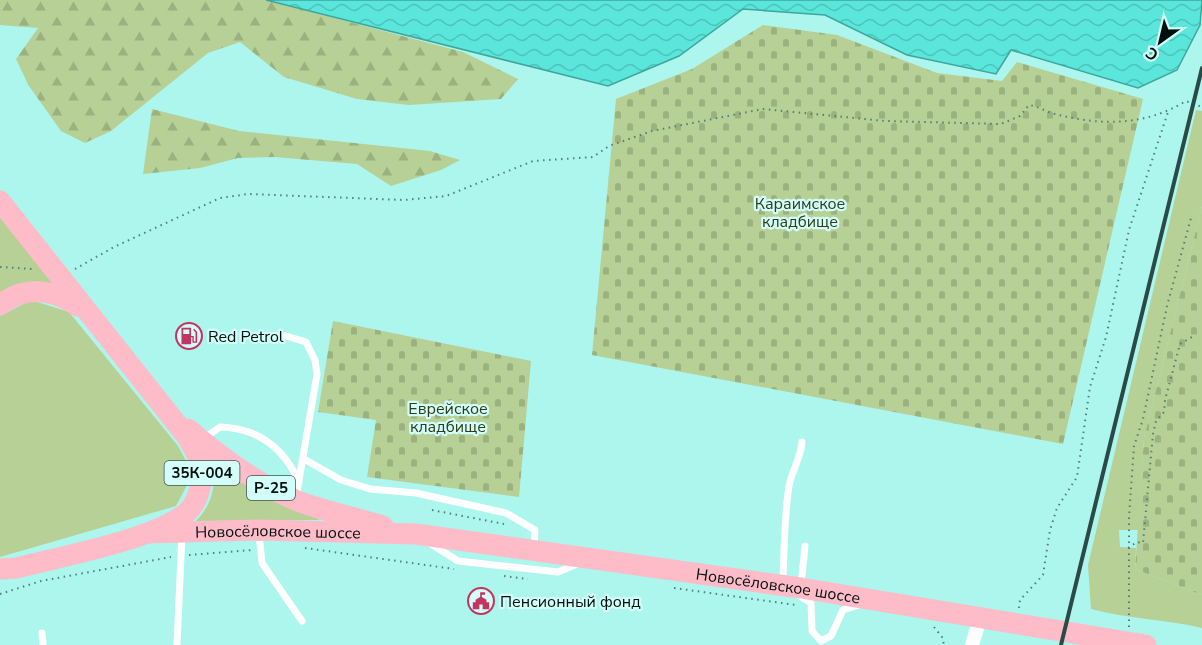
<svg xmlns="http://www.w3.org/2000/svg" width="1202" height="645" font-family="'Nunito Sans',sans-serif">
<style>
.grass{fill:#b6d096}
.forest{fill:url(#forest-firs)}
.cemetery{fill:url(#cemetery-stones)}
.water{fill:url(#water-waves);stroke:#3fa69d;stroke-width:1.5}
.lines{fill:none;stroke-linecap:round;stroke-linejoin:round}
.path{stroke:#527d78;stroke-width:2;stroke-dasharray:1.5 4.5;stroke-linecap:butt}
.lane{stroke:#fff;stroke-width:7}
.street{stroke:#fff;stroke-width:14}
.primary{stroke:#febbc8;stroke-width:21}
.rail{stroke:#2b4947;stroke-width:4}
.labels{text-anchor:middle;stroke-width:4.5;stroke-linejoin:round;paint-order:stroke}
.shield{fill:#d2fdf8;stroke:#3f5654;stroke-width:1.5}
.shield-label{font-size:15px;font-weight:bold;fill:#000f0e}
.park-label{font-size:16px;fill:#2e3c18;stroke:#d2fdf8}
.poi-label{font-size:16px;fill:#000f0e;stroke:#d2fdf8;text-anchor:start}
.street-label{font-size:16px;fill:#000f0e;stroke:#d2fdf8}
</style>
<defs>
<pattern id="forest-firs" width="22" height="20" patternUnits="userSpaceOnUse" patternTransform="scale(1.5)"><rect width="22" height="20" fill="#b6d096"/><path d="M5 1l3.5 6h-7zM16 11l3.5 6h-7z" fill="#9bb180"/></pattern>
<pattern id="cemetery-stones" width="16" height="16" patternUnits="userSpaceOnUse" patternTransform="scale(1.5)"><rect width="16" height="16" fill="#b6d096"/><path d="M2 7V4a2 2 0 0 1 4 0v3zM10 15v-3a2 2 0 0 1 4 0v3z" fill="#9bb180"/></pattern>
<pattern id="water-waves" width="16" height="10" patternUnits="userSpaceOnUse" patternTransform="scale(1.5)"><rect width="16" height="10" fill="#5ae6da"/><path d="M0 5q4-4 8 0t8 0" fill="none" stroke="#4cc4ba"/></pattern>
</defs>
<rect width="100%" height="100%" fill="#acf6ee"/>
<path class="grass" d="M 1196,110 L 1202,111 L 1202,206 L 1144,438 L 1138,530 L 1119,530 L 1120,547 L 1136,548 L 1135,569 L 1202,595 L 1202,628 C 1165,619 1128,619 1091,609 L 1088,565 Z
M 0,208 L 61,287 L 0,296 Z
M 31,300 L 69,312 L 178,446 L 193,474 L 176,506 L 0,557 L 0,316 Z
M 215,466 L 320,520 L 196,521 C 213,503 214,489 215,466 Z"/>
<path class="forest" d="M 0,0 L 266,0 L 463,52 L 518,79 L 501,99 L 409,105 L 357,99 L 284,77 L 240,42 L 208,53 L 111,131 L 85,143 L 61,131 L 29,86 L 16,59 L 38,28 L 0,25 Z
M 152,109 L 239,131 L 430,151 L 460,160 L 441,170 L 391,186 L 357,164 L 274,157 L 238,158 L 200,168 L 143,174 Z"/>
<path class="cemetery" d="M 763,25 L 837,35 L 937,73 L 1002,81 L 1017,62 L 1143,99 L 1063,444 L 592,355 L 616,99 L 692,69 Z
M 1202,206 L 1202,595 L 1135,569 L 1144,438 Z
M 333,321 L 531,361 L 519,497 L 367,477 L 376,420 L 318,412 Z"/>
<path class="water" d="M 266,0 L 1202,0 L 1200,25 L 1177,70 L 1138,88 L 1011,50 L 996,74 L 907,55 L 825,15 L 743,9 L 679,56 L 608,86 Z"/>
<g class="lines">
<path class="path" d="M 0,267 L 33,269
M 75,269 L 114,247 L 220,198 L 248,194 L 404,200 L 446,196 L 533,161 L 593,157 L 609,146 L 652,131 L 763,109 L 885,121 L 1001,124 L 1020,116 L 1029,105 C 1038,106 1046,112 1055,114 C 1101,126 1145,126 1186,101 L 1202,107
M 432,510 L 504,524
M 305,548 L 454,569
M 1128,548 L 1137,542 L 1143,543 L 1153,434 L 1156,421 L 1164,412 L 1165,400 L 1180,344 L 1192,337
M 189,555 L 252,550
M 504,576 L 528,579
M 674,588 L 796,605
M 0,594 L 41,581 L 171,557
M 1019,608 L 1020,600 L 1043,575 L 1050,530 L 1057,508 L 1077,477 L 1090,387 L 1106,337 L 1129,230 L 1168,112
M 934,627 L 942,637 L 944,645
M 1129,627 L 1129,517 L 1134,446 L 1143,419 L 1167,306 L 1191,218"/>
<path class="lane" d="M 283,335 L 306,342 L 315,360 L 317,374 L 296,498
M 203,439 L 220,427 C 258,428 284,448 299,482
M 304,459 L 341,480 L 370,489 L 416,493 L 506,513 L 535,530 L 534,547
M 259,534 L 262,563 L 302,621
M 431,544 L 458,561 L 558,572 L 577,564
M 783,583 C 784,551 784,518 789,486 C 792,470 801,458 802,442
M 801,585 L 805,546
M 800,596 L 811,603 L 812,631 L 821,641 L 831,636 L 843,610 L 859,605
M 42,633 L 43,645
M 177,645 L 182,534"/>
<path class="street" d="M 972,645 L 980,618"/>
<g class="primary">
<path d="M 0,201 L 188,438 C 194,450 203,462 202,476 C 201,489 196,505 186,513 C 153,540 59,557 16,568 L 0,569"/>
<path d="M 0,305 C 25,285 53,289 78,306"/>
<path d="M 188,429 C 220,457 256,483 295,500 C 323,511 354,517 383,526"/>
<path id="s1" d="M 149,533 L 259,530 L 416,534 L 801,588 L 1146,645"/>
</g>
<path class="rail" d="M 1061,645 L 1202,68"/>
</g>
<defs>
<symbol id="fuel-ring" viewBox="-11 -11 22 22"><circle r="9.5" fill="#d2fdf8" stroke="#c3345f" stroke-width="1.5"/><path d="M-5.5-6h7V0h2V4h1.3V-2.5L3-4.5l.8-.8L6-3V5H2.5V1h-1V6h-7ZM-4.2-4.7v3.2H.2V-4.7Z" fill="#c3345f"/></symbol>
<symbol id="civic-ring" viewBox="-11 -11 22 22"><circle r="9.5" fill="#d2fdf8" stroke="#c3345f" stroke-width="1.5"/><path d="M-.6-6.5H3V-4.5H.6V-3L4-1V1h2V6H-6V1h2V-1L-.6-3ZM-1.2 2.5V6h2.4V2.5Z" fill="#c3345f"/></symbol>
</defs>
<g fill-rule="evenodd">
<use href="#fuel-ring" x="174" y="321" width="30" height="30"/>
<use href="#civic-ring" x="466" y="586" width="30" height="30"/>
</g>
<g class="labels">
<g class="shield">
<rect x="164.5" y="461" width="75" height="24" rx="4.5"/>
<rect x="247" y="476" width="48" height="24" rx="4.5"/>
</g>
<g class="shield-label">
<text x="202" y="478">35К-004</text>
<text x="271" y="493">Р-25</text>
</g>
<g class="park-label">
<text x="800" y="209">Караимское<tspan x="800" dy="18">кладбище</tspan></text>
<text x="448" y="414">Еврейское<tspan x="448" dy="18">кладбище</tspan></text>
</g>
<g class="poi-label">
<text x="208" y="342">Red Petrol</text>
<text x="500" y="607">Пенсионный фонд</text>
</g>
<g class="street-label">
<text dy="6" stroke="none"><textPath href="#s1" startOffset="129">Новосёловское шоссе</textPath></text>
<text dy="6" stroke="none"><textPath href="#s1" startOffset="633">Новосёловское шоссе</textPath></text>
</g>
</g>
<g transform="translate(1160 42) rotate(214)" stroke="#d2fdf8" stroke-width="4.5" paint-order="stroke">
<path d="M0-4.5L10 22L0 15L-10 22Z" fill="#000f0e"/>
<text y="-9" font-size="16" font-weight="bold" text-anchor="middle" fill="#000f0e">С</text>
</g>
</svg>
